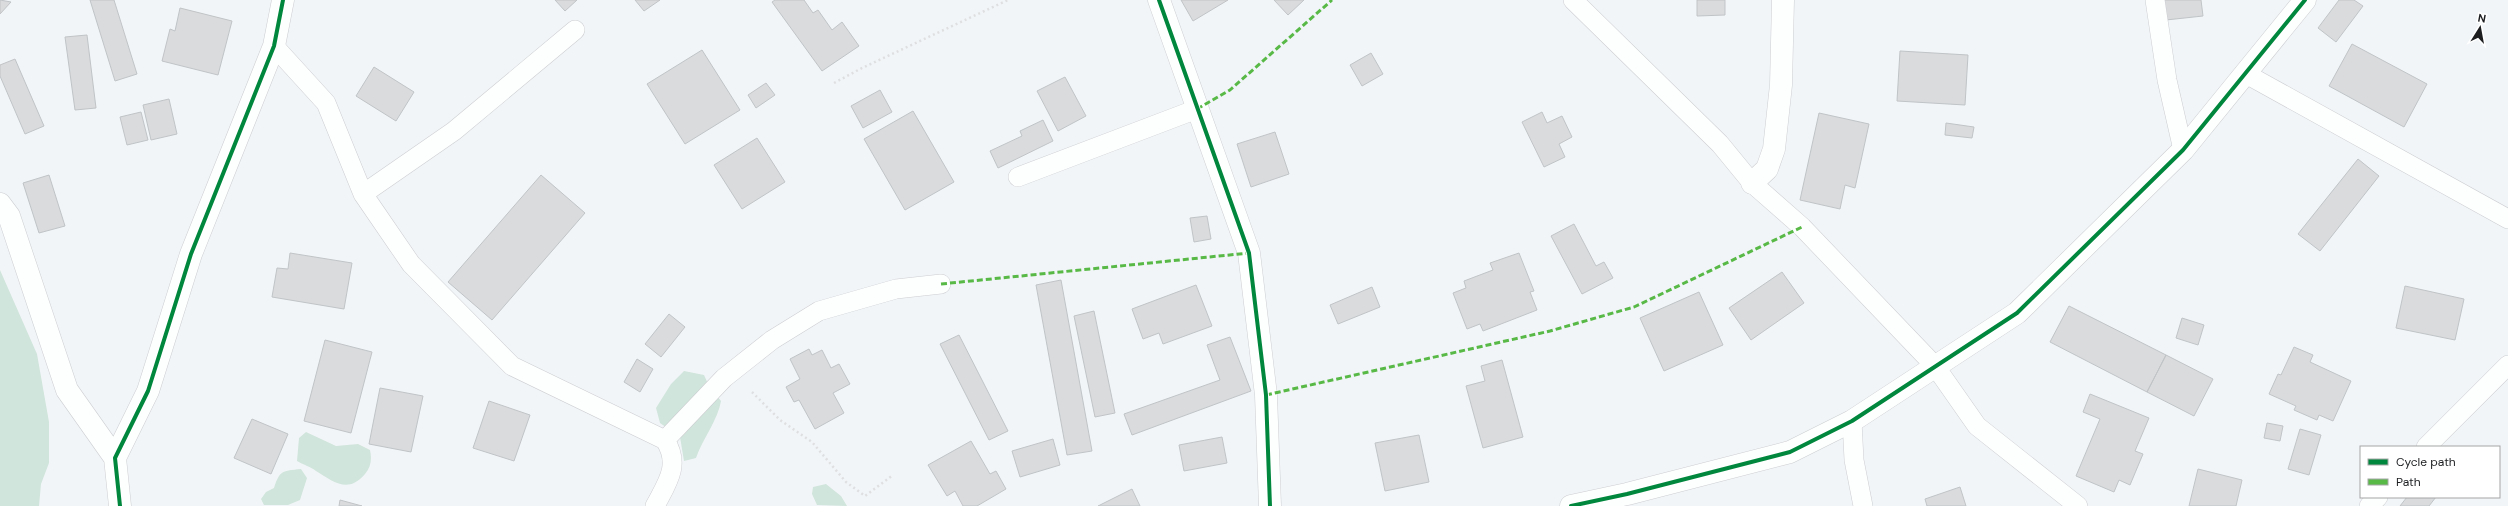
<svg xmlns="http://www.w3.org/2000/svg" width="2508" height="506" font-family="'DM Sans',sans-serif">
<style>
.green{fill:#d0e5db}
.building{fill:#d9dbdd;stroke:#c1c4c6}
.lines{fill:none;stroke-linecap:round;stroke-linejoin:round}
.service-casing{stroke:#ccced1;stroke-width:20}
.minor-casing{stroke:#ccced1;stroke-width:23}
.path{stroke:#dedfe0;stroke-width:2.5;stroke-dasharray:2 3;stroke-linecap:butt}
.service{stroke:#fdfefe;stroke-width:19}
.minor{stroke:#fdfefe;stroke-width:22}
.quiet{stroke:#58b947;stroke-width:3;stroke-dasharray:6 3;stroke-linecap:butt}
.cycleway-casing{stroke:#fff;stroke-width:6}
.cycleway{stroke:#00873e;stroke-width:4}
</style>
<rect width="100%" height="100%" fill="#f2f5f8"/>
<path class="green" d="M 0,270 L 37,354 L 49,422 L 49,463 L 41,484 L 39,506 L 0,506 Z
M 684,371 L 704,375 L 709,386 L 721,401 C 718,420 703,438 696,458 L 684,461 L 680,437 L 660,423 L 656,408 L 671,384 Z
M 306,432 L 336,446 L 358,444 L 370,450 C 372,459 371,467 365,474 C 348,494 334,482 316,471 C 310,466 303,465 297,461 L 299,438 Z
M 301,469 L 307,478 L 300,500 L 288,505 L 264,505 L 261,499 L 266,492 L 274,488 C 280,470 282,471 301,469 Z
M 826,484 L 841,496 L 847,506 L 817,505 L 812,494 L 813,487 Z"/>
<path class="building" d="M 0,0 L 11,2 L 0,14 Z
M 90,0 L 114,0 L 137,74 L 115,81 Z
M 555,0 L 577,0 L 565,11 Z
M 635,0 L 660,0 L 644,11 Z
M 775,0 L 804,0 L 813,13 L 818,10 L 832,30 L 842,22 L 859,46 L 822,71 L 772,2 Z
M 1181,0 L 1228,0 L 1193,21 Z
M 1274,0 L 1304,0 L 1288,15 Z
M 1697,0 L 1725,0 L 1725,15 L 1697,16 Z
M 2164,0 L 2201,0 L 2203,16 L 2166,20 Z
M 2339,0 L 2354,0 L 2363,6 L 2336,42 L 2318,28 Z
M 180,8 L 232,21 L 218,75 L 162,61 L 170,29 L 175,31 Z
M 87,35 L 96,108 L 75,110 L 65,37 Z
M 2352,44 L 2427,84 L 2404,127 L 2329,86 Z
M 702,50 L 740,110 L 685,144 L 647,84 Z
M 1900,51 L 1968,55 L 1965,105 L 1897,101 Z
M 1371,53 L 1383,74 L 1362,86 L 1350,65 Z
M 15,59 L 44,126 L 25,134 L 0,76 L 0,65 Z
M 374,67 L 414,92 L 396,121 L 356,96 Z
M 1065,77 L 1086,116 L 1058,131 L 1037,91 Z
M 766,83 L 775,95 L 756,108 L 748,95 Z
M 880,90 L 892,112 L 863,128 L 851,106 Z
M 169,99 L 177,134 L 151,140 L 143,105 Z
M 913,111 L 954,182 L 905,210 L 864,139 Z
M 141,112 L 148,140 L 127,145 L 120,117 Z
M 1542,112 L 1547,123 L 1562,116 L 1572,137 L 1559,144 L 1565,157 L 1544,167 L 1522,122 Z
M 1819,113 L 1869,124 L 1855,188 L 1845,185 L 1840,209 L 1800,200 Z
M 1043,120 L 1053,141 L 998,168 L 990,151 L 1022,136 L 1020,131 Z
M 1946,123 L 1974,127 L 1972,138 L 1945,135 Z
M 1275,132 L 1289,174 L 1251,187 L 1237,144 Z
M 757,138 L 785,182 L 742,209 L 714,165 Z
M 2358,159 L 2379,176 L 2320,251 L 2298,234 Z
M 49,175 L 65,226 L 39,233 L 23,183 Z
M 541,175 L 585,213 L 492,320 L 448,282 Z
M 1207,216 L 1211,239 L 1194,242 L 1190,218 Z
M 1574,224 L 1596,266 L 1604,262 L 1613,278 L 1582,294 L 1551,236 Z
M 290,253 L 352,263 L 344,309 L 272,297 L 277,268 L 288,269 Z
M 1519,253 L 1534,291 L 1530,292 L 1537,310 L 1483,331 L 1480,324 L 1467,329 L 1453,293 L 1466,288 L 1464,281 L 1493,270 L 1490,263 Z
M 1782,272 L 1804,303 L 1751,340 L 1729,308 Z
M 1061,280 L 1092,451 L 1067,455 L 1036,285 Z
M 1196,285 L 1212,326 L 1163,344 L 1159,333 L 1143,339 L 1132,309 Z
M 2405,286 L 2464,299 L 2455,340 L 2396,328 Z
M 1372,287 L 1380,307 L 1338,324 L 1330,305 Z
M 1699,292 L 1723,345 L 1664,371 L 1640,318 Z
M 2069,306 L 2166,355 L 2147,392 L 2050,342 Z
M 1094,311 L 1115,413 L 1095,417 L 1074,316 Z
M 669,314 L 685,327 L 661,357 L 645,344 Z
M 2182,318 L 2204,325 L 2198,345 L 2176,338 Z
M 959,335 L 1008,431 L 989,440 L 940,344 Z
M 1230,337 L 1251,391 L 1132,435 L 1124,414 L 1220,380 L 1207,345 Z
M 325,340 L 372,352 L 351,433 L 304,421 Z
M 2294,347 L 2313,355 L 2310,362 L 2351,381 L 2333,421 L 2319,415 L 2317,420 L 2294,410 L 2296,406 L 2269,394 L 2278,374 L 2281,375 Z
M 809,349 L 812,355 L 822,350 L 831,368 L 839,364 L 850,384 L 833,393 L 844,413 L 815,429 L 799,400 L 794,402 L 786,387 L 800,379 L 790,359 Z
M 2166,355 L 2213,379 L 2194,416 L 2147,392 Z
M 637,359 L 653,369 L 640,392 L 624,382 Z
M 1502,360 L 1523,437 L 1483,448 L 1466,386 L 1485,381 L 1481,366 Z
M 380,388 L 423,396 L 411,452 L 369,444 Z
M 2090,394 L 2149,418 L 2135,451 L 2143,454 L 2130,485 L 2119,480 L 2114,492 L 2076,476 L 2100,419 L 2083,412 Z
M 489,401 L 530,415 L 514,461 L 473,448 Z
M 252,419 L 288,434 L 271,474 L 234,458 Z
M 2267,423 L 2283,426 L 2280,441 L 2264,438 Z
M 2300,429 L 2321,435 L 2309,475 L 2288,469 Z
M 1419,435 L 1429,482 L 1385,491 L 1375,443 Z
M 1222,437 L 1227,463 L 1184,471 L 1179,445 Z
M 1053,439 L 1060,465 L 1020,477 L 1012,451 Z
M 971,441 L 990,474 L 996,471 L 1006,489 L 977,506 L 963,506 L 955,491 L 947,496 L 928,465 Z
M 2198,469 L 2242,480 L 2236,506 L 2189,506 Z
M 1960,487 L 1966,506 L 1927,506 L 1925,499 Z
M 1132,489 L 1140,506 L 1098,506 Z
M 2407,497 L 2436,497 L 2429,506 L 2400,506 Z
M 340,500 L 362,506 L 339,506 Z"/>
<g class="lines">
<defs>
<path id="service" d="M 1573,0 L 1720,144 L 1752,183 L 1802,227 L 1935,366 L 1977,426 L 2078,506
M 2155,0 L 2167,80 L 2183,150
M 274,46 L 326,103 L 363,194 L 411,264 L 512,366 L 665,440 C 681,465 667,483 655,506
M 2246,74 L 2508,219
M 1018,177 L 1197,109
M 363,194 L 454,131 L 575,30
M 1852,421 L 1854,460 L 1863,506
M 665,440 L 724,378 L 772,340 L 819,311 L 896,289 L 941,284
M 2426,447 L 2508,365
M 2369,506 L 2378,497"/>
<path id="minor" d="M 1159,0 L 1249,253 L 1266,395 L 1270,506
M 1752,183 L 1767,169 L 1774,149 L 1781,85 L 1783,0
M 0,204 L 9,216 L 67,390 L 115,458
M 120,506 L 115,458 L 148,391 L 191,254 L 274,46 L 283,0
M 1571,506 L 1627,494 L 1790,452 L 1852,421 L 2017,313 L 2183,150 L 2305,0"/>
</defs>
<use href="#service" class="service-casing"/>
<use href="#minor" class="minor-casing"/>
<path class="path" d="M 834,83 L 862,68 L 1008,0
M 752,392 L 780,420 L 812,442 L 846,482 L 865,496 L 893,475"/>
<use href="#service" class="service"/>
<use href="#minor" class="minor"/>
<path class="quiet" d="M 1197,109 L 1230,90 L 1332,0
M 941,284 L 1249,253
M 1266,395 L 1550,331 L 1634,307 L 1802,227"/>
<defs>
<path id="cycleway" d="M 1159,0 L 1249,253 L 1266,395 L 1270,506
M 120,506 L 115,458 L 148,391 L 191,254 L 274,46 L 283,0
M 1571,506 L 1627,494 L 1790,452 L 1852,421 L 2017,313 L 2183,150 L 2305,0"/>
</defs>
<use href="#cycleway" class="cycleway-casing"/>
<use href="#cycleway" class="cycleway"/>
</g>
<rect x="2360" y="446" width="140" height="52" fill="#ffffff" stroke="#a4a5a5"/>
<rect x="2368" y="459" width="20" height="6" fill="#00873e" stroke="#a4a5a5"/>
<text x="2396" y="466" font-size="12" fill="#1b1d1f">Cycle path</text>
<rect x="2368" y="479" width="20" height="6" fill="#58b947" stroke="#a4a5a5"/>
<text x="2396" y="486" font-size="12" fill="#1b1d1f">Path</text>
<g transform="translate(2480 28) rotate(11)" stroke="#ffffff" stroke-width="3" paint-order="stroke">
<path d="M0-3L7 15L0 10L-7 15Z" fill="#1b1d1f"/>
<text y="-6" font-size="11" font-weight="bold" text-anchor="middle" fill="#1b1d1f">N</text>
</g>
</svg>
